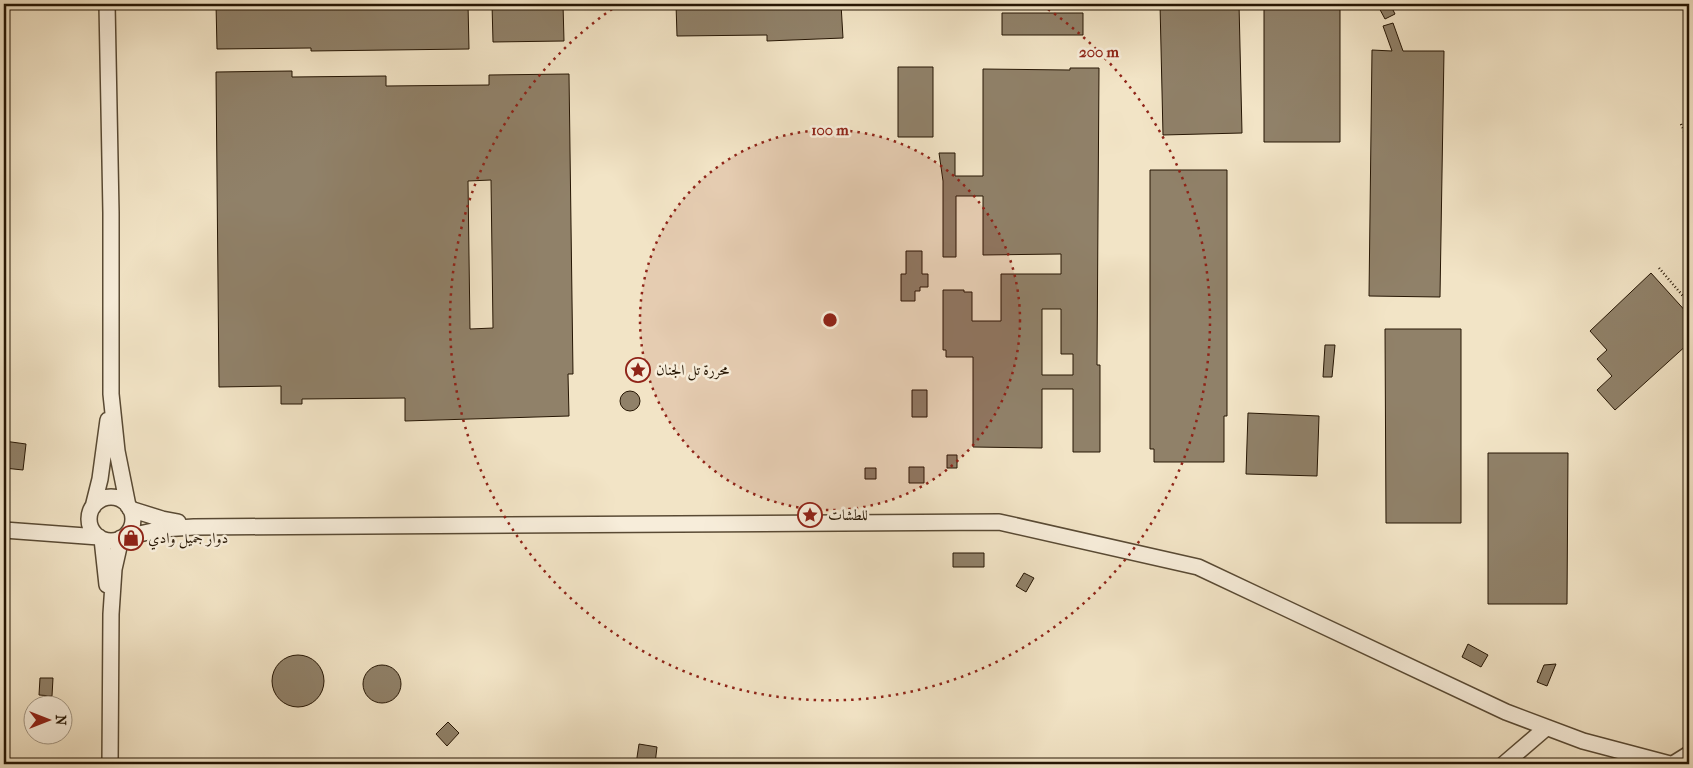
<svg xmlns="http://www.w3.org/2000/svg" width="1693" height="768" font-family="'IM FELL French Canon',Amiri,serif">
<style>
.building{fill:#908169;stroke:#261604;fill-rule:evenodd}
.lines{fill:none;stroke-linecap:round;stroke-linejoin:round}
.minor-casing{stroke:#594a34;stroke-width:18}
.path{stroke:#261604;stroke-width:2.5;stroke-dasharray:1 2.5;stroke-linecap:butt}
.minor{stroke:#f7edda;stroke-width:15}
.ring{fill:none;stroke:#8f2418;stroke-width:2.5;stroke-dasharray:2.5 5}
.labels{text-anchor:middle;stroke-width:5;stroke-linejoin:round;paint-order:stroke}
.poi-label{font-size:15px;fill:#261604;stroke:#f7edda;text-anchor:start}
.centre{fill:#8f2418;stroke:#f7edda;stroke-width:2.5}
.ring-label{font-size:15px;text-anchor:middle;font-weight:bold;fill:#8f2418;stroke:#f7edda;stroke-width:5;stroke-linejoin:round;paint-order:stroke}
</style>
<rect width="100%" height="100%" fill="#f2e4c6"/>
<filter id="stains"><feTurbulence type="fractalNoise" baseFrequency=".004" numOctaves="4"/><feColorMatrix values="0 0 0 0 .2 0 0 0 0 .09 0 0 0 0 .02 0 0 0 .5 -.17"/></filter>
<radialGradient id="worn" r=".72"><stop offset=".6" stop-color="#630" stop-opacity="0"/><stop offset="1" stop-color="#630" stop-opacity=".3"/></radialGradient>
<path class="building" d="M 216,4 L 468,4 L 469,49 L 311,51 L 311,48 L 217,49 Z
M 492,4 L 563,4 L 564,41 L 493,42 Z
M 676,4 L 841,4 L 843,38 L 767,41 L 767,35 L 677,36 Z
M 1160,4 L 1239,4 L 1242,133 L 1163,135 Z
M 1264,4 L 1340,4 L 1340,142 L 1264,142 Z
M 1377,4 L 1390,4 L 1395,14 L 1385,19 Z
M 1002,13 L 1083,13 L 1083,35 L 1002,35 Z
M 1393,23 L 1403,51 L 1444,51 L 1440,297 L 1369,296 L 1372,50 L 1392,51 L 1383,26 Z
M 898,67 L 933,67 L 933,137 L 898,137 Z
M 1070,68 L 1099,68 L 1097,365 L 1100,365 L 1100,452 L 1073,452 L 1073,389 L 1042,389 L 1042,448 L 973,447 L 973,357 L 946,357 L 946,350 L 943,350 L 943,290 L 964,290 L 964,292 L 972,292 L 972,321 L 1001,321 L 1001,274 L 1061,274 L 1061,254 L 983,255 L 983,196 L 956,196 L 956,257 L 943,257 L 943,181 L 939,153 L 955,153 L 955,176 L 983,176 L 983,69 L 1070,70 ZM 1042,309 L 1061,309 L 1061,354 L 1073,354 L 1073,375 L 1042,375 Z
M 292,71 L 292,77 L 386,76 L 386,86 L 489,85 L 489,75 L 569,74 L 573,374 L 568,374 L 569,416 L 405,421 L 405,398 L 302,399 L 302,404 L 281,404 L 281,386 L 219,387 L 216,72 ZM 491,180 L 493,328 L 470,329 L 468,181 Z
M 1150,170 L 1227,170 L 1227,416 L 1224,416 L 1224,462 L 1154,462 L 1154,449 L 1150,449 Z
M 906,251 L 922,251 L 922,274 L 928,274 L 928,287 L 920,287 L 920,291 L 915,291 L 915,301 L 901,301 L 901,274 L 906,274 Z
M 1651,273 L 1689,315 L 1689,343 L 1615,410 L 1597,390 L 1612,376 L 1597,359 L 1607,350 L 1590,331 Z
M 1385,329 L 1461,329 L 1461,523 L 1386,523 Z
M 1325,345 L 1335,345 L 1332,377 L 1323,377 Z
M 912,390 L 927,390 L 927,417 L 912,417 Z
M620 401a10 10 0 1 1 20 0a10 10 0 1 1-20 0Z
M 1248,413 L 1319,416 L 1317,476 L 1246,474 Z
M 4,441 L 26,444 L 23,470 L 4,468 Z
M 1488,453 L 1568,453 L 1567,604 L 1488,604 Z
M 947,455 L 957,455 L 957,468 L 947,468 Z
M 909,467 L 924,467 L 924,483 L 909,483 Z
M 865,468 L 876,468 L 876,479 L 865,479 Z
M 953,553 L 984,553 L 984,567 L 953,567 Z
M 1024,573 L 1034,578 L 1026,592 L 1016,586 Z
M 1468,644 L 1488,655 L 1481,667 L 1462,657 Z
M272 681a26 26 0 1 1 52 0a26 26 0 1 1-52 0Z
M 1556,664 L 1547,686 L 1537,682 L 1544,665 Z
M363 684a19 19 0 1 1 38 0a19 19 0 1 1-38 0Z
M 40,678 L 53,678 L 52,696 L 39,695 Z
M 448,722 L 459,733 L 447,746 L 436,734 Z
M 639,744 L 657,747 L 655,764 L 636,764 Z"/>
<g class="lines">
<defs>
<path id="minor" d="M 107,4 L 111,213 L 111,394 L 117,451 L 128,506
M89 519a22 22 0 1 1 44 0a22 22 0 1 1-44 0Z
M 93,507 L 100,479 L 108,420
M 130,509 L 162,519 L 178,522
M 4,530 L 99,537
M 102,539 L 107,585
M 110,764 L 111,614 L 114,569 L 121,538 L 162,529 L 194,527 L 999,522 L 1198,567 L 1506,712 L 1583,741 L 1670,764
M 1504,764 L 1546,728
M 1673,764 L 1689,754"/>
</defs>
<use href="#minor" class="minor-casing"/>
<path class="path" d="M 1681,124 L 1689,142
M 1659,268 L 1689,303"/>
<use href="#minor" class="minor"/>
</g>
<circle cx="830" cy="320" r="190" fill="#8f2418" fill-opacity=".12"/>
<g class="ring">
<circle cx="830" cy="320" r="190"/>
<path d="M1042 5A380 380 0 1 1 618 5"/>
</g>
<defs>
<symbol id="sight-ring" viewBox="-11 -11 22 22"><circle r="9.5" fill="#f7edda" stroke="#8f2418" stroke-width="1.5"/><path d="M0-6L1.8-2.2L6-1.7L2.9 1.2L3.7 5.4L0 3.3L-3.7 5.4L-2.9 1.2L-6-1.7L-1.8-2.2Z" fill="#8f2418"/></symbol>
<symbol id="shop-ring" viewBox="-11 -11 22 22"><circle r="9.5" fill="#f7edda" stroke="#8f2418" stroke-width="1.5"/><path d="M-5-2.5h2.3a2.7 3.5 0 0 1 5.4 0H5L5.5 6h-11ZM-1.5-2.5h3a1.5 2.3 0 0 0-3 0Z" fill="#8f2418"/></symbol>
</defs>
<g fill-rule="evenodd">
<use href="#sight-ring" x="624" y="356" width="28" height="28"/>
<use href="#sight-ring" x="796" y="501" width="28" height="28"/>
<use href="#shop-ring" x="117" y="524" width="28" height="28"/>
</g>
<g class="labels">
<g class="poi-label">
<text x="656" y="375">محررة تل الجنان</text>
<text x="828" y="520">للطشات</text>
<text x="148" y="543">دوار جميل وادي</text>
</g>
</g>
<circle cx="830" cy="320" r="8" class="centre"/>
<g class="ring-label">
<text x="1099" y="57">200 m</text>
<text x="830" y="135">100 m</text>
</g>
<rect width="1693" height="768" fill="none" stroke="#f2e4c6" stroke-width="20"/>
<rect x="5" y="5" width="1683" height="758" fill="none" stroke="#261604" stroke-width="2.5"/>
<rect x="10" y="10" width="1673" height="748" fill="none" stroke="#261604"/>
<g transform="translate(48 720) rotate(90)"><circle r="24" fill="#f7edda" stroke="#a39784"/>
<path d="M0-4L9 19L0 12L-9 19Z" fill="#8f2418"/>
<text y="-8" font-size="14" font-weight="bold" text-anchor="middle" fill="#261604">N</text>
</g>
<rect width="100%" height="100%" filter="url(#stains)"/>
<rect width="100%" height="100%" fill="url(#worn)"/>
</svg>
